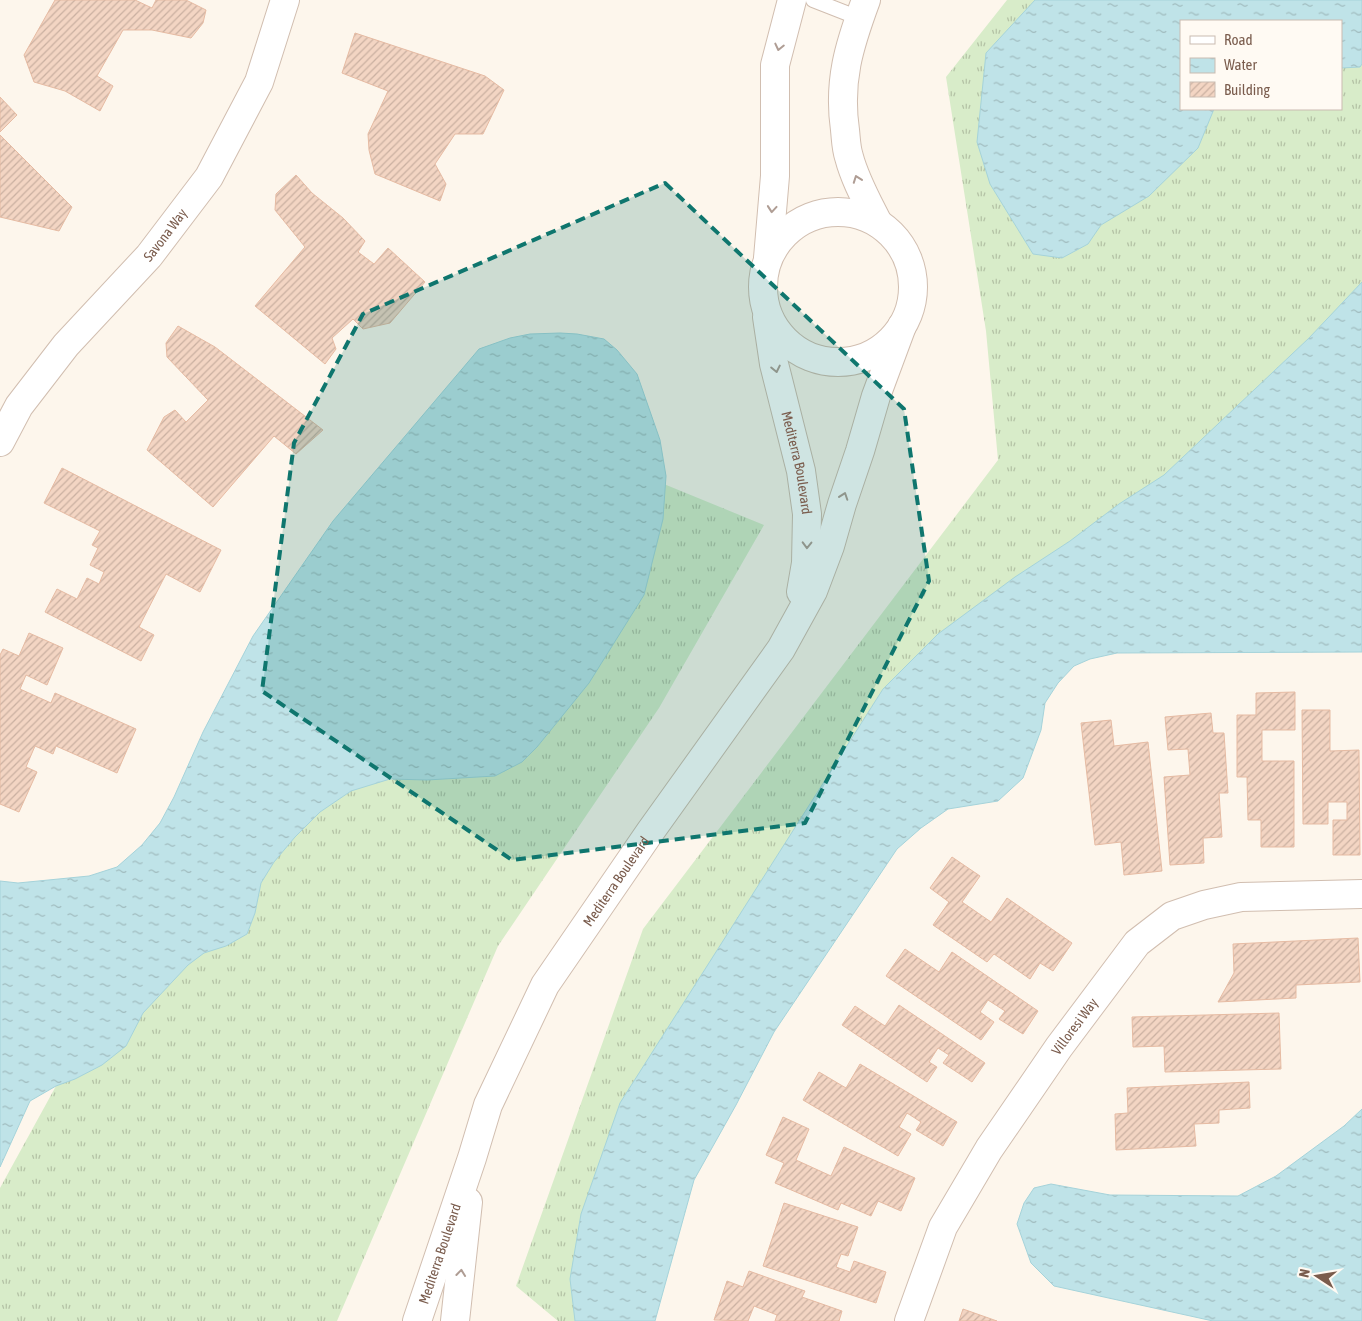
<svg xmlns="http://www.w3.org/2000/svg" width="1362" height="1321" font-family="'Asap Condensed',sans-serif">
<style>
.grass{fill:url(#grass-tufts);fill-rule:evenodd}
.water{fill:url(#water-ripples);stroke:#a5d3da}
.building{fill:url(#building-hatch);stroke:#e6bba3}
.lines{fill:none;stroke-linecap:round;stroke-linejoin:round}
.lane-casing{stroke:#d1beb0;stroke-width:16}
.street-casing{stroke:#d1beb0;stroke-width:30}
.lane{stroke:#fff;stroke-width:14}
.street{stroke:#fff;stroke-width:28}
.oneway{stroke:#af9d94}
.marked{fill:#0f766e;fill-opacity:0.2;stroke:#0f766e;stroke-width:4;stroke-dasharray:10 6;stroke-linejoin:round}
.labels{text-anchor:middle;stroke-width:4.5;stroke-linejoin:round;paint-order:stroke}
.street-label{font-size:14px;fill:#7a5c4d;stroke:#fffaf3}
</style>
<defs>
<pattern id="grass-tufts" width="24" height="20" patternUnits="userSpaceOnUse" patternTransform="scale(1.25)"><rect width="24" height="20" fill="#d8ecc9"/><path d="M3 7l-1-3M5 7V3M7 7l1-3M15 17l-1-3M17 17v-4M19 17l1-3" fill="none" stroke="#b4c2a5"/></pattern>
<pattern id="water-ripples" width="26" height="14" patternUnits="userSpaceOnUse" patternTransform="scale(1.25)"><rect width="26" height="14" fill="#bfe3e8"/><path d="M2 4q2-2 4 0t4 0M15 11q2-2 4 0t4 0" fill="none" stroke="#a0bbbe"/></pattern>
<pattern id="building-hatch" width="6" height="6" patternUnits="userSpaceOnUse" patternTransform="scale(1.25)"><rect width="6" height="6" fill="#f3d5c3"/><path d="M-1 1l2-2M0 6l6-6M5 7l2-2" fill="none" stroke="#cab0a1"/></pattern>
</defs>
<rect width="100%" height="100%" fill="#fdf6ec"/>
<path class="grass" d="M 1007,0 L 1362,0 L 1362,537 L 984,690 L 591,1321 L 558,1321 L 516,1286 L 643,929 L 998,460 L 986,331 L 946,77 ZM 1181,21 L 1341,21 L 1341,109 L 1181,109 Z
M 598,457 L 764,525 L 659,708 L 498,946 L 337,1321 L 0,1321 L 0,1188 L 56,1086 Z"/>
<path class="water" d="M 1035,0 L 1362,0 L 1362,64 L 1360,67 L 1341,68 L 1341,21 L 1181,21 L 1181,109 L 1214,109 L 1198,148 L 1149,196 L 1101,225 L 1088,244 L 1062,258 L 1033,254 L 990,184 L 977,142 L 986,53 Z
M 1362,282 L 1362,652 L 1117,653 L 1090,659 L 1074,666 L 1058,683 L 1045,703 L 1041,730 L 1023,778 L 998,801 L 948,809 L 921,828 L 897,849 L 774,1032 L 736,1105 L 694,1180 L 655,1321 L 575,1321 L 570,1279 L 581,1214 L 620,1103 L 883,689 L 938,634 L 1015,577 L 1070,541 L 1119,504 L 1164,475 L 1309,338 Z
M 560,333 L 577,334 L 604,339 L 617,350 L 637,374 L 660,440 L 666,476 L 663,519 L 644,595 L 589,683 L 537,747 L 522,762 L 495,776 L 427,780 L 390,779 L 351,791 L 320,812 L 295,837 L 274,862 L 261,883 L 255,913 L 247,934 L 226,946 L 204,953 L 188,965 L 143,1013 L 126,1046 L 102,1065 L 75,1079 L 56,1086 L 30,1101 L 0,1167 L 0,881 L 18,883 L 89,876 L 117,867 L 142,845 L 160,823 L 174,797 L 203,732 L 253,636 L 333,521 L 479,349 L 510,338 L 530,334 Z
M 1362,1109 L 1362,1321 L 1213,1321 L 1054,1286 L 1031,1263 L 1017,1224 L 1024,1203 L 1034,1188 L 1051,1184 L 1110,1195 L 1238,1196 L 1276,1176 L 1344,1126 Z"/>
<path class="building" d="M 55,0 L 135,0 L 152,8 L 156,0 L 186,0 L 206,10 L 203,23 L 191,38 L 152,30 L 123,30 L 97,76 L 113,86 L 100,111 L 65,91 L 34,82 L 24,55 Z
M 355,33 L 485,76 L 504,90 L 483,134 L 455,134 L 435,164 L 446,184 L 440,201 L 375,174 L 369,150 L 368,134 L 388,91 L 342,73 Z
M 0,97 L 17,115 L 0,132 Z
M 0,135 L 72,207 L 59,231 L 0,217 Z
M 296,175 L 312,193 L 343,218 L 365,241 L 358,252 L 374,264 L 388,248 L 425,282 L 390,323 L 363,329 L 353,319 L 332,338 L 336,349 L 325,364 L 255,306 L 305,247 L 275,210 L 276,194 Z
M 178,326 L 215,347 L 323,430 L 296,454 L 274,436 L 213,507 L 147,450 L 164,417 L 175,410 L 186,422 L 208,400 L 167,357 L 166,343 Z
M 62,468 L 221,550 L 200,592 L 166,574 L 139,627 L 154,635 L 141,661 L 45,612 L 57,589 L 77,599 L 87,578 L 99,584 L 104,572 L 90,565 L 98,548 L 92,545 L 100,531 L 44,503 Z
M 29,633 L 63,648 L 47,685 L 26,675 L 20,689 L 51,703 L 55,693 L 136,729 L 117,773 L 56,746 L 53,754 L 35,746 L 26,767 L 37,772 L 19,812 L 0,804 L 0,655 L 3,649 L 19,656 Z
M 1295,692 L 1295,730 L 1262,730 L 1262,761 L 1294,761 L 1294,847 L 1261,847 L 1261,820 L 1248,820 L 1247,777 L 1237,777 L 1237,715 L 1256,715 L 1256,693 Z
M 1302,710 L 1330,710 L 1330,751 L 1359,750 L 1360,855 L 1333,855 L 1333,820 L 1347,820 L 1347,802 L 1328,802 L 1328,824 L 1303,824 Z
M 1211,713 L 1213,733 L 1224,733 L 1228,793 L 1219,793 L 1222,837 L 1203,838 L 1204,863 L 1170,865 L 1164,777 L 1190,775 L 1188,749 L 1168,750 L 1165,717 Z
M 1111,720 L 1114,746 L 1148,742 L 1162,871 L 1124,875 L 1121,842 L 1095,845 L 1081,723 Z
M 952,857 L 980,876 L 962,902 L 991,922 L 1007,898 L 1072,943 L 1053,971 L 1040,963 L 1030,979 L 994,954 L 987,962 L 933,925 L 949,902 L 930,888 Z
M 1358,938 L 1360,982 L 1296,985 L 1296,998 L 1218,1002 L 1234,973 L 1233,944 Z
M 905,949 L 939,972 L 952,952 L 1038,1011 L 1023,1034 L 999,1019 L 1005,1011 L 988,1000 L 980,1012 L 994,1022 L 981,1040 L 886,976 Z
M 899,1005 L 985,1063 L 972,1082 L 943,1063 L 949,1055 L 938,1048 L 929,1062 L 937,1067 L 927,1082 L 842,1025 L 855,1006 L 885,1026 Z
M 1279,1013 L 1281,1069 L 1165,1072 L 1164,1046 L 1133,1047 L 1132,1017 Z
M 860,1064 L 957,1122 L 943,1146 L 916,1130 L 921,1122 L 907,1113 L 899,1127 L 911,1134 L 898,1156 L 803,1100 L 819,1072 L 846,1088 Z
M 1249,1082 L 1250,1108 L 1219,1110 L 1219,1123 L 1194,1124 L 1196,1146 L 1116,1150 L 1115,1114 L 1128,1113 L 1127,1088 Z
M 783,1117 L 809,1129 L 796,1160 L 831,1176 L 844,1147 L 915,1178 L 901,1211 L 878,1201 L 871,1216 L 841,1203 L 838,1210 L 775,1183 L 784,1163 L 766,1155 Z
M 784,1203 L 858,1227 L 848,1256 L 841,1254 L 836,1267 L 850,1272 L 854,1261 L 886,1272 L 876,1303 L 763,1266 Z
M 749,1271 L 805,1291 L 802,1297 L 842,1311 L 839,1321 L 775,1321 L 777,1315 L 754,1306 L 748,1321 L 714,1320 L 727,1281 L 743,1287 Z
M 963,1309 L 997,1321 L 959,1321 Z"/>
<g class="lines">
<defs>
<path id="lane" d="M 813,0 L 859,18"/>
<g id="street">
<path d="M 866,0 C 849,46 838,81 845,130 C 846,139 846,148 849,157 C 855,180 867,201 878,223"/>
<circle cx="838" cy="287" r="75"/>
<path d="M 768,258 L 775,176 L 775,65 L 792,0"/>
<path id="s1" d="M 767,317 L 774,364 L 801,471 L 807,514 L 806,563 L 801,592"/>
<path id="s2" d="M 0,442 L 19,406 L 66,345 L 149,256 L 209,177 L 259,82 L 285,0"/>
<path id="s3" d="M 417,1321 L 472,1158 L 488,1105 L 545,985 L 650,832 L 781,649 L 813,591 L 830,546 L 842,504 L 860,451 L 876,396 L 902,326"/>
<path d="M 455,1321 L 468,1202"/>
<path id="s4" d="M 909,1321 L 943,1227 L 989,1149 L 1059,1047 L 1137,943 L 1172,916 L 1204,905 L 1241,897 L 1362,894"/>
</g>
</defs>
<use href="#lane" class="lane-casing"/>
<use href="#street" class="street-casing"/>
<use href="#lane" class="lane"/>
<use href="#street" class="street"/>
</g>
<defs><path id="oneway-chevron" d="M-2-3.5L2.5 0L-2 3.5" fill="none" stroke-width="1.6" stroke-linecap="round" stroke-linejoin="round" transform="scale(1.25)"/></defs>
<g class="oneway">
<use href="#oneway-chevron" transform="translate(779 47) rotate(103)"/>
<use href="#oneway-chevron" transform="translate(857 179) rotate(-110)"/>
<use href="#oneway-chevron" transform="translate(772 209) rotate(95)"/>
<use href="#oneway-chevron" transform="translate(776 369) rotate(78)"/>
<use href="#oneway-chevron" transform="translate(844 496) rotate(-71)"/>
<use href="#oneway-chevron" transform="translate(807 545) rotate(91)"/>
<use href="#oneway-chevron" transform="translate(461 1273) rotate(-84)"/>
</g>
<path class="marked" d="M 665,183 L 904,409 L 929,581 L 805,823 L 512,860 L 262,691 L 294,443 L 363,314 Z"/>
<g class="labels">
<g class="street-label">
<text dy="5" stroke="none"><textPath href="#s2" startOffset="266">Savona Way</textPath></text>
<text dy="5" stroke="none"><textPath href="#s1" startOffset="149">Mediterra Boulevard</textPath></text>
<text dy="5" stroke="none"><textPath href="#s3" startOffset="486">Mediterra Boulevard</textPath></text>
<text dy="5" stroke="none"><textPath href="#s4" startOffset="340">Villoresi Way</textPath></text>
<text dy="5" stroke="none"><textPath href="#s3" startOffset="71">Mediterra Boulevard</textPath></text>
</g>
</g>
<rect x="1180" y="20" width="162" height="90" fill="#fffaf3" stroke="#cabbb1"/>
<rect x="1190" y="36" width="25" height="8" fill="#ffffff" stroke="#cabbb1"/>
<text x="1224" y="45" font-size="15" fill="#7a5c4d">Road</text>
<rect x="1190" y="58" width="25" height="15" fill="url(#water-ripples)" stroke="#cabbb1"/>
<text x="1224" y="70" font-size="15" fill="#7a5c4d">Water</text>
<rect x="1190" y="82" width="25" height="15" fill="url(#building-hatch)" stroke="#cabbb1"/>
<text x="1224" y="95" font-size="15" fill="#7a5c4d">Building</text>
<g transform="translate(1317 1276) rotate(282)" stroke="#fffaf3" stroke-width="4" paint-order="stroke">
<path d="M0-4L9 19L0 12L-9 19Z" fill="#7a5c4d"/>
<text y="-8" font-size="14" font-weight="bold" text-anchor="middle" fill="#7a5c4d">N</text>
</g>
</svg>
